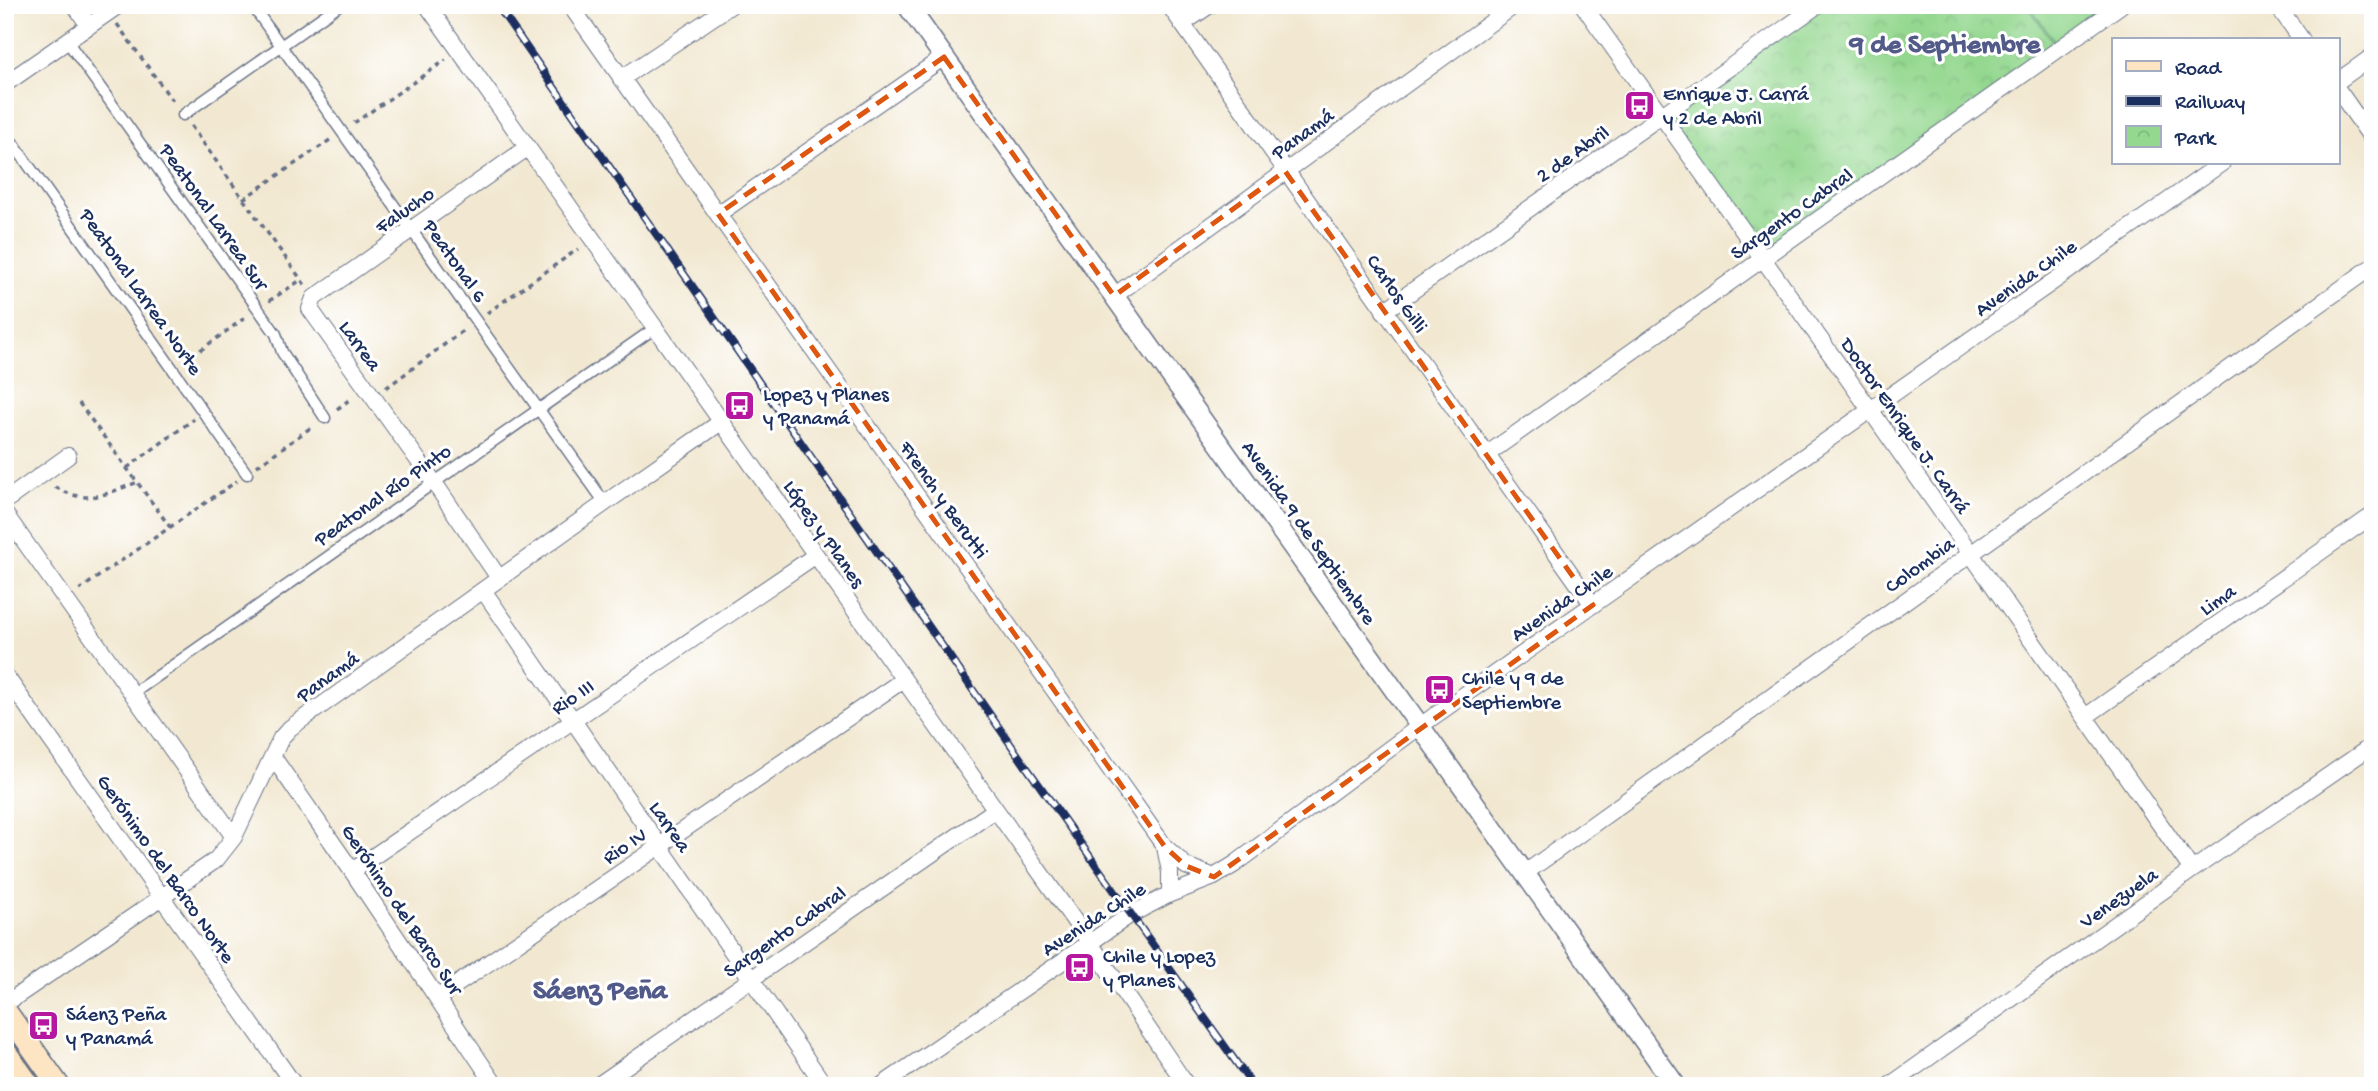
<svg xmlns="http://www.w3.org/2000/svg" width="2378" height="1091" font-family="'Gochi Hand',sans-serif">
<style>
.grass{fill:#94d890;stroke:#588477;stroke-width:2}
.park{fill:url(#park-crowns);stroke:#588477;stroke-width:2}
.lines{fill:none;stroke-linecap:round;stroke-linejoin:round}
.pedestrian-casing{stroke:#667086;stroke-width:13}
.minor-casing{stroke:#667086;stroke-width:18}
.tertiary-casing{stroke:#667086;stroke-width:22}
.secondary-casing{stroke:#667086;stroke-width:24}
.path{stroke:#667086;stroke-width:3.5;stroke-dasharray:5 5;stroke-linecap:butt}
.pedestrian{stroke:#fff;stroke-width:10}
.minor{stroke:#fff;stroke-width:16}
.tertiary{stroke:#fff;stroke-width:19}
.secondary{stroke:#fde5c4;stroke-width:21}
.rail-casing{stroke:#1b2f5e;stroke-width:8}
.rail{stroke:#fff;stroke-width:5;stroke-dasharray:16;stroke-linecap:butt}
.marked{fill:none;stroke:#de5710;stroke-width:5;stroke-dasharray:14 9;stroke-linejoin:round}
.labels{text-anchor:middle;stroke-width:6;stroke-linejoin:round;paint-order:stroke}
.poi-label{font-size:21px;fill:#1b2f5e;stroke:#fff;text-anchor:start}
.street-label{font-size:21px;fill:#1b2f5e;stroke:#fff}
.district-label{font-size:28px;font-weight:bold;fill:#525a89;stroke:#fff}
</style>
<defs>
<pattern id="park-crowns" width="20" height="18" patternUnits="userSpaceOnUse" patternTransform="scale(1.75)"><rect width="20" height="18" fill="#94d890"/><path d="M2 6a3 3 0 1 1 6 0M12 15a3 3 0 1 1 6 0" fill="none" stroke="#7fba7f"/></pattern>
</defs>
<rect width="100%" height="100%" fill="#fff"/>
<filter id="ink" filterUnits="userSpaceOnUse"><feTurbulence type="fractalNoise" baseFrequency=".0143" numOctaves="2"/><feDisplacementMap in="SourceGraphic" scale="14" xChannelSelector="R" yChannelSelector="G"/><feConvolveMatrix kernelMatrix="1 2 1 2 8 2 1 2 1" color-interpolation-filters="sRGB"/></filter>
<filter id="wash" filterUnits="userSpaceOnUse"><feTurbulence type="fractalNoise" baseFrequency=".00686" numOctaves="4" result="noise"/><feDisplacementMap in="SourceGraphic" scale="28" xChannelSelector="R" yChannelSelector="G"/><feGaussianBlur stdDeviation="1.57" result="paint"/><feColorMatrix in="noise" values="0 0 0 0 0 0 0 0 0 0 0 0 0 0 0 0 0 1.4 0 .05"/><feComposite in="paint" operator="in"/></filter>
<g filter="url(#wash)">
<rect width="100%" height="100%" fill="#f2e8d1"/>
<path class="grass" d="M 2028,5 L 2121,5 L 2059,49 Z"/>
<path class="park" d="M 1818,5 L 2028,5 L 2059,49 L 1763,259 L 1662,116 Z"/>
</g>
<g filter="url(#ink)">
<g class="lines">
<defs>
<path id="pedestrian" d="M 252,5 L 605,503
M 67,41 L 276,334 L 282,352 L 325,418
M 183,115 L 339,5
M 5,132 L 247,474
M 132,694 L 655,328"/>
<path id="minor" d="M 75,5 L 89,26
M 427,5 L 1090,943 L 1187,1086
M 570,5 L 1165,847 L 1186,866 L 1214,877
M 1169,5 L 1593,605
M 1583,5 L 1871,411 L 2192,870
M 2277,5 L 2302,40
M 1182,24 L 1210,5
M 621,79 L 731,5
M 2338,81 L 2373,56
M 5,84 L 119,5
M 2338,90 L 2373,140
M 718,214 L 944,57
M 1114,296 L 1515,5
M 1384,311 L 1818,5
M 1486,455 L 2121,5
M 5,501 L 68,456
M 5,514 L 234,837
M 499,578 L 433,481 L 310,309 L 314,298 L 527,148
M 483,590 L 825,1086
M 5,675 L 295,1086
M 2085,717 L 2373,515
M 273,757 L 352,871 L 496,1086
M 1165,847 L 1170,872 L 1170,894
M 352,871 L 816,555
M 1525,873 L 2373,266
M 437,998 L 903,680
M 5,1004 L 216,860 L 234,837 L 281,738 L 290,728 L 605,503 L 721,422
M 597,1086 L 995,810
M 881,1086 L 1130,915 L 1170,894 L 1214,877 L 1235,864 L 1420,726 L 2222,163
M 1889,1086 L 2192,870 L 2373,745"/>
<path id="tertiary" d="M 907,5 L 1676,1086"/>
<path id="secondary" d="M 5,1010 L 59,1086
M 5,1051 L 30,1086"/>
</defs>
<use href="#pedestrian" class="pedestrian-casing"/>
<use href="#minor" class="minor-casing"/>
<use href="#tertiary" class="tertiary-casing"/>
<use href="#secondary" class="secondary-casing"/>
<path class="path" d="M 117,24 L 174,103
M 354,123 L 446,60
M 191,126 L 305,285
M 243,199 L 330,140
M 269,301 L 301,280
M 487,313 L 578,249
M 184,362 L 246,317
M 386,388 L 464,330
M 79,403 L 170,527
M 337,409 L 353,397
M 257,466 L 313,426
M 127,468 L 194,419
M 55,487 C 89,506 104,494 138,482
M 79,590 L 237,481"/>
<use href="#pedestrian" class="pedestrian"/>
<use href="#minor" class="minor"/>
<use href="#tertiary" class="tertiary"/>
<use href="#secondary" class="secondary"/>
<defs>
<path id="rail" d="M 497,5 L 1025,765 L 1253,1086"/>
</defs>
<use href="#rail" class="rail-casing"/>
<use href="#rail" class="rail"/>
</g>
</g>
<path class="marked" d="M 944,57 L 1114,296 L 1285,171 L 1593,605 L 1214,877 L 1186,866 L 1165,847 L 718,214 Z"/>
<defs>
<symbol id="bus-square" viewBox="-11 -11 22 22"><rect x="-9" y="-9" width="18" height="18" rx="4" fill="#b5179e" stroke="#fff"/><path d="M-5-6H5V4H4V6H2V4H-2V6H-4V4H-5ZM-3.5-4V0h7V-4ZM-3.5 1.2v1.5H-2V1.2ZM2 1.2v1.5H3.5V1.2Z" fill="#fff"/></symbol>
</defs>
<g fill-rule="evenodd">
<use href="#bus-square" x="1622" y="88" width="35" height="35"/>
<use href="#bus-square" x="722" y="388" width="35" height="35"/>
<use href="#bus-square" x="1422" y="672" width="35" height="35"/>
<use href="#bus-square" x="1062" y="950" width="35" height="35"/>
<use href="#bus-square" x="26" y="1008" width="35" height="35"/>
</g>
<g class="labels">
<g class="poi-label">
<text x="1663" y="100">Enrique J. Carrá<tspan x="1663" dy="24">y 2 de Abril</tspan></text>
<text x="763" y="400">Lopez y Planes<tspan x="763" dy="24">y Panamá</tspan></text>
<text x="1462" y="684">Chile y 9 de<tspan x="1462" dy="24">Septiembre</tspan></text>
<text x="1103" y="962">Chile y Lopez<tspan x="1103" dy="24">y Planes</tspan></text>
<text x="66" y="1020">Sáenz Peña<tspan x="66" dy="24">y Panamá</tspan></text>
</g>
<g class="street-label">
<text transform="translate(1302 133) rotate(-36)" y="7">Panamá</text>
<text transform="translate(1572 153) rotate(-35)" y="7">2 de Abril</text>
<text transform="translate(404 209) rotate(-35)" y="7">Falucho</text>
<text transform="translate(1791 213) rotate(-35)" y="7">Sargento Cabral</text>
<text transform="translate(215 216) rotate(55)" y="7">Peatonal Larrea Sur</text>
<text transform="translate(456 260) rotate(55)" y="7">Peatonal 6</text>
<text transform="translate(2025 277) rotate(-35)" y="7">Avenida Chile</text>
<text transform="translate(142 291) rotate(55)" y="7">Peatonal Larrea Norte</text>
<text transform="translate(1398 293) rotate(55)" y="7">Carlos Gilli</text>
<text transform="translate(361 345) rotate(54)" y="7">Larrea</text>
<text transform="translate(1906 425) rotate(55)" y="7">Doctor Enrique J. Carrá</text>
<text transform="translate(382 494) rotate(-35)" y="7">Peatonal Río Pinto</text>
<text transform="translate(945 499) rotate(55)" y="7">French y Berutti</text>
<text transform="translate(1310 532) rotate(55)" y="7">Avenida 9 de Septiembre</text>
<text transform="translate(825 533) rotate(55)" y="7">López y Planes</text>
<text transform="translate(1919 564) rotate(-36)" y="7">Colombia</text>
<text transform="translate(2217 599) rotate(-35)" y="7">Lima</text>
<text transform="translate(1561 602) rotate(-35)" y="7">Avenida Chile</text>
<text transform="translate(327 676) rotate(-36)" y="7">Panamá</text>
<text transform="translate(572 696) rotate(-34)" y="7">Rio III</text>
<text transform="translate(671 826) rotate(55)" y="7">Larrea</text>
<text transform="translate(624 845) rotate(-34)" y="7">Rio IV</text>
<text transform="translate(167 868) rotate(55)" y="7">Gerónimo del Barco Norte</text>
<text transform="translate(2118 897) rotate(-35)" y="7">Venezuela</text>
<text transform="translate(403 909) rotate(56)" y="7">Gerónimo del Barco Sur</text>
<text transform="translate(1093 918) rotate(-33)" y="7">Avenida Chile</text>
<text transform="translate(784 931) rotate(-35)" y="7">Sargento Cabral</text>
</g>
<g class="district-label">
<text x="1945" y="52">9 de Septiembre</text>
<text x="600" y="998">Sáenz Peña</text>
</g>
</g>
<rect width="2378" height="1091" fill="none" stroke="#fff" stroke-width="28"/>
<rect x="2112" y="38" width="228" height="126" fill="#ffffff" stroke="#a4acbf" stroke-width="2"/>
<rect x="2126" y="61" width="35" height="10" fill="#fde5c4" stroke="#a4acbf" stroke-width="2"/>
<text x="2175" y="74" font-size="21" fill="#1b2f5e">Road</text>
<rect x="2126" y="96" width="35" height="10" fill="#1b2f5e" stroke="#a4acbf" stroke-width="2"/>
<text x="2175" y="108" font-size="21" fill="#1b2f5e">Railway</text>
<rect x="2126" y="126" width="35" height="21" fill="url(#park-crowns)" stroke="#a4acbf" stroke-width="2"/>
<text x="2175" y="144" font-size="21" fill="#1b2f5e">Park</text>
</svg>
